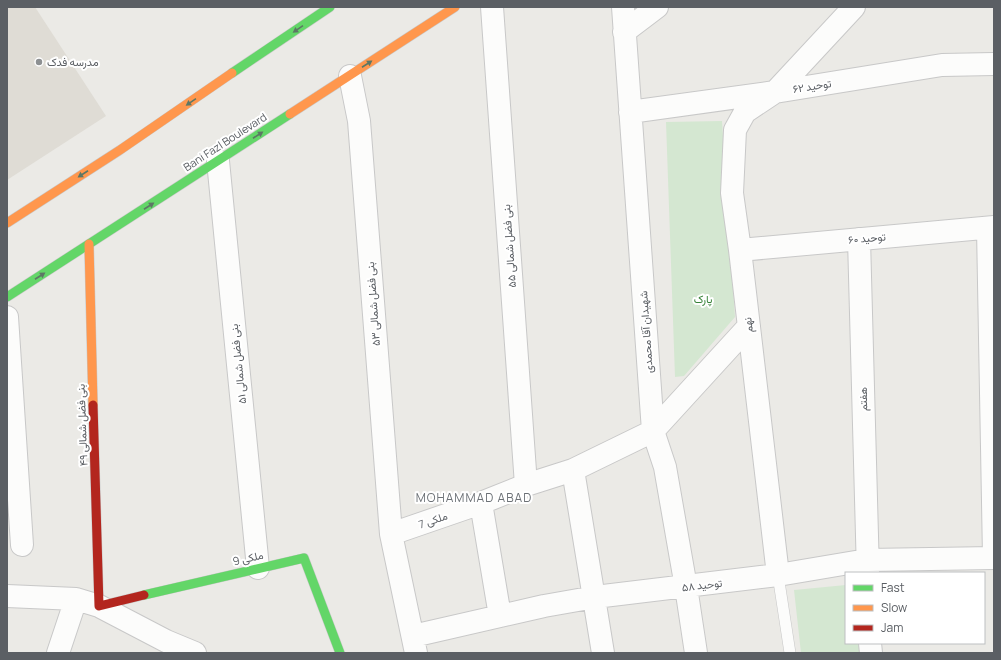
<svg xmlns="http://www.w3.org/2000/svg" width="1001" height="660" font-family="Manrope,Vazirmatn,sans-serif">
<style>
.education{fill:#dfdcd5}
.green{fill:#d4e7d1}
.lines{fill:none;stroke-linecap:round;stroke-linejoin:round}
.lane-casing{stroke:#c8c8c8;stroke-width:12}
.street-casing{stroke:#c8c8c8;stroke-width:24}
.fast-casing{stroke:#c8c8c8;stroke-width:10}
.slow-casing{stroke:#c8c8c8;stroke-width:10}
.jam-casing{stroke:#c8c8c8;stroke-width:10}
.lane{stroke:#fcfcfb;stroke-width:11}
.street{stroke:#fcfcfb;stroke-width:22}
.fast{stroke:#63d668;stroke-width:9}
.slow{stroke:#ff974d;stroke-width:9}
.jam{stroke:#b3261e;stroke-width:9}
.oneway{fill:#5d7765}
.poi-dot{fill:#8d9092;stroke:#fff;stroke-width:1.5}
.labels{text-anchor:middle;stroke-width:4;stroke-linejoin:round;paint-order:stroke}
.poi-label{font-size:11px;fill:#5b5f64;stroke:#fff;text-anchor:start}
.street-label{font-size:11px;fill:#5b5f64;stroke:#fff}
.park-label{font-size:11px;fill:#358136;stroke:#fff}
.neighbourhood-label{font-size:12px;letter-spacing:1px;fill:#6c7176;stroke:#fff}
</style>
<rect width="100%" height="100%" fill="#ebeae6"/>
<path class="education" d="M 7,7 L 35,7 L 106,116 L 7,180 Z"/>
<path class="green" d="M 722,121 L 735,317 L 684,376 L 675,377 L 666,122 Z
M 846,585 L 846,643 L 860,643 L 860,653 L 801,653 L 794,590 Z"/>
<g class="lines">
<defs>
<path id="lane" d="M 778,575 L 790,653"/>
<path id="street" d="M 492,7 L 526,485
M 623,7 L 653,431 L 665,467 L 686,587 L 696,653
M 624,32 L 657,7
M 350,76 L 359,121 L 391,534
M 630,112 L 775,92 L 942,65 L 994,64
M 218,161 L 258,568
M 988,228 L 994,557
M 859,239 L 868,573
M 740,250 L 994,227
M 7,317 L 22,545
M 573,470 L 603,653
M 481,503 L 500,616
M 778,575 L 740,250 L 732,193 L 735,130 L 745,112 L 775,92 L 854,7
M 7,596 L 76,599 L 99,606 L 166,641 L 195,653
M 413,636 L 544,606 L 595,597 L 778,575 L 867,560 L 994,558
M 870,643 L 871,653
M 58,653 L 76,599
M 416,653 L 391,534 L 481,503 L 526,485 L 573,470 L 653,431 L 749,326"/>
<path id="fast" d="M 232,73 L 330,7
M 7,297 L 290,114
M 144,595 L 304,558 L 340,653"/>
<path id="slow" d="M 290,114 L 455,7
M 7,223 L 120,150 L 232,73
M 89,244 L 93,405"/>
<path id="jam" d="M 93,405 L 99,606 L 144,595"/>
</defs>
<use href="#lane" class="lane-casing"/>
<use href="#street" class="street-casing"/>
<use href="#fast" class="fast-casing"/>
<use href="#slow" class="slow-casing"/>
<use href="#jam" class="jam-casing"/>
<use href="#lane" class="lane"/>
<use href="#street" class="street"/>
<use href="#fast" class="fast"/>
<use href="#slow" class="slow"/>
<use href="#jam" class="jam"/>
</g>
<defs><path id="oneway-solid" d="M-6-.8H1V-3.2L6.5 0L1 3.2V.8H-6Z"/></defs>
<g class="oneway">
<use href="#oneway-solid" transform="translate(298 29) rotate(146)"/>
<use href="#oneway-solid" transform="translate(367 64) rotate(-33)"/>
<use href="#oneway-solid" transform="translate(191 102) rotate(146)"/>
<use href="#oneway-solid" transform="translate(258 135) rotate(-33)"/>
<use href="#oneway-solid" transform="translate(83 174) rotate(147)"/>
<use href="#oneway-solid" transform="translate(149 206) rotate(-33)"/>
<use href="#oneway-solid" transform="translate(40 276) rotate(-33)"/>
</g>
<circle class="poi-dot" cx="39" cy="62" r="4"/>
<g class="labels">
<g class="poi-label">
<text x="47" y="66">مدرسه فدک</text>
</g>
<g class="street-label">
<text transform="translate(812 86) rotate(-9)" y="4">توحید ۶۲</text>
<text transform="translate(225 142) rotate(-33)" y="4">Bani Fazl Boulevard</text>
<text transform="translate(867 238) rotate(-5)" y="4">توحید ۶۰</text>
<text transform="translate(509 246) rotate(-94)" y="4">بنی فضل شمالی ۵۵</text>
<text transform="translate(373 304) rotate(-94)" y="4">بنی فضل شمالی ۵۳</text>
<text transform="translate(748 325) rotate(-97)" y="4">نهم</text>
<text transform="translate(646 332) rotate(-94)" y="4">شهیدان آقا محمدی</text>
<text transform="translate(238 364) rotate(-96)" y="4">بنی فضل شمالی ۵۱</text>
<text transform="translate(863 399) rotate(-91)" y="4">هفتم</text>
<text transform="translate(82 425) rotate(-92)" y="4">بنی فضل شمالی ۴۹</text>
<text transform="translate(433 520) rotate(-19)" y="4">ملکی 7</text>
<text transform="translate(248 558) rotate(-13)" y="4">ملکی 9</text>
<text transform="translate(702 585) rotate(-7)" y="4">توحید ۵۸</text>
</g>
<g class="park-label">
<text x="703" y="303">پارک</text>
</g>
<g class="neighbourhood-label">
<text x="474" y="502">MOHAMMAD ABAD</text>
</g>
</g>
<rect width="1001" height="660" fill="none" stroke="#5b5f64" stroke-width="16"/>
<rect x="845" y="572" width="140" height="72" fill="#ffffff" stroke="#bdbfc1"/>
<rect x="853" y="585" width="20" height="6" fill="#63d668" stroke="#bdbfc1"/>
<text x="881" y="592" font-size="12" fill="#5b5f64">Fast</text>
<rect x="853" y="605" width="20" height="6" fill="#ff974d" stroke="#bdbfc1"/>
<text x="881" y="612" font-size="12" fill="#5b5f64">Slow</text>
<rect x="853" y="625" width="20" height="6" fill="#b3261e" stroke="#bdbfc1"/>
<text x="881" y="632" font-size="12" fill="#5b5f64">Jam</text>
</svg>
